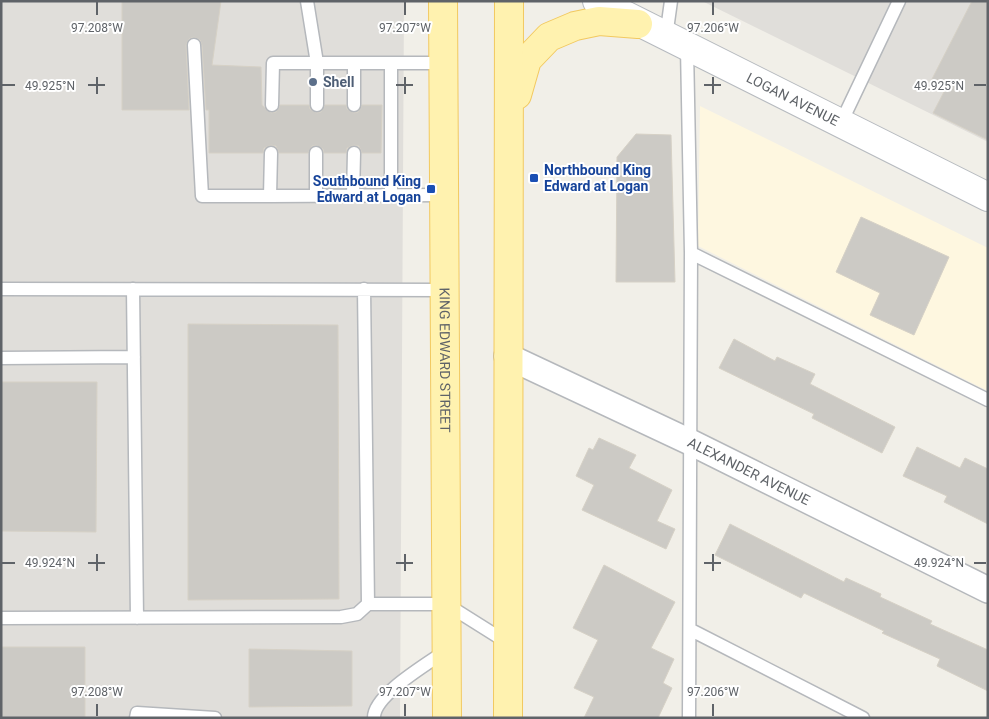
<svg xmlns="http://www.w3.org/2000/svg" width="989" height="719" font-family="Roboto,sans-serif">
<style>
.commercial{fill:#fef7e0}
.industrial{fill:#e0deda}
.building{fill:#cccac5;stroke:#d6d1c6}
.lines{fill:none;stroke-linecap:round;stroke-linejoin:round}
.service-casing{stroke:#b5b8bc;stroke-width:15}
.minor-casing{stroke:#b5b8bc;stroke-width:28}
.secondary-casing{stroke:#b6babf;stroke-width:30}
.primary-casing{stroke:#f2c960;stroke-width:30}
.service{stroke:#fff;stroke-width:12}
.minor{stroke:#fff;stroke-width:25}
.secondary{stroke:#fff;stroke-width:28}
.primary{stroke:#fff2af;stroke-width:28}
.ticks{fill:none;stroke:#5f6368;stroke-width:2}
.service-dot{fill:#5c6f8a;stroke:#fff;stroke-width:2}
.transit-dot{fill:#1a4fb4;stroke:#fff;stroke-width:2}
.labels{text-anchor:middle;stroke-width:4;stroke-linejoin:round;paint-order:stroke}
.service-label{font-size:14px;font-weight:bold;fill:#4e5e75;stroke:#fff;text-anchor:start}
.street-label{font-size:14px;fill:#5f6368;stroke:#fff}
.transit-label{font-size:14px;font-weight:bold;fill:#164399;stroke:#fff;text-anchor:start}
.ticks-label{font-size:12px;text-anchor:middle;fill:#5f6368;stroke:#fff;stroke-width:4;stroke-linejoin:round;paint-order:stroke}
</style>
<rect width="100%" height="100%" fill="#f1efe8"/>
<path class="commercial" d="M 700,106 L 988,248 L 988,391 L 698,246 Z"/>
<path class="industrial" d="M 1,1 L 404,1 L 400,718 L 1,718 Z
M 702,1 L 988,1 L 988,142 Z"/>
<path class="building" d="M 122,1 L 221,1 L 212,65 L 261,67 L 262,105 L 271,113 L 276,112 L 280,105 L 309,105 L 310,109 L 317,113 L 321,112 L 325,105 L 346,105 L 347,109 L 354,113 L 358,112 L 362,105 L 382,105 L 381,153 L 362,153 L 359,146 L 354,145 L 347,148 L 346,153 L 324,153 L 323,149 L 316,145 L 312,146 L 308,153 L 279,153 L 276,146 L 271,145 L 264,148 L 263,153 L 209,153 L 209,110 L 206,110 L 202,45 L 200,40 L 194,37 L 189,39 L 186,45 L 189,110 L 122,110 Z
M 972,1 L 988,1 L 988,140 L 933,113 L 946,88 L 931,81 Z
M 636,134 L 671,135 L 675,282 L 616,282 L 617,157 Z
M 861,217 L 949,257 L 914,335 L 870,315 L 880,293 L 836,272 Z
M 188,324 L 338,325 L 339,599 L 188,600 Z
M 734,339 L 775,361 L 777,357 L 815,374 L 810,384 L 895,427 L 882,453 L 812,418 L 814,414 L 719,368 Z
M 1,382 L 97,382 L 96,532 L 1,531 Z
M 599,438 L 636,455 L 629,468 L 672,490 L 657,521 L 675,529 L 666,549 L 582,510 L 594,485 L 576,476 L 589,448 L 593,450 Z
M 917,447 L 960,468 L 965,458 L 988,469 L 988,524 L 944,502 L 947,496 L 903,476 Z
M 730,524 L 844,582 L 846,578 L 881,594 L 880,597 L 932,621 L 930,624 L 988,650 L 988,691 L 937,666 L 940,659 L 882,633 L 884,631 L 804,593 L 801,598 L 715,555 Z
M 604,565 L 675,602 L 651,648 L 674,659 L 663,683 L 672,688 L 658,718 L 584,718 L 594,697 L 574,688 L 598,640 L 573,628 Z
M 1,647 L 85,647 L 85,718 L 1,718 Z
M 249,649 L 352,651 L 352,706 L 249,707 Z"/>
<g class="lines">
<defs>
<path id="service" d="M 307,1 L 317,63 L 317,105
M 666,37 L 671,1
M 194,45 L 202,196 L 270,196
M 687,48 L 691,253 L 689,718
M 272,105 L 273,63 L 444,63
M 354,105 L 354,63
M 840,125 L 899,1
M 271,153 L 270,196 L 444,195
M 316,153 L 316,196
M 353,196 L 354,153
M 391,196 L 391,63
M 691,253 L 988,400
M 1,289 L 445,290
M 133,289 L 137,618
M 364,289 L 368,604 L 446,604 L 508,643
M 1,358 L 134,357
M 1,618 L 341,617 L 357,614 L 368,604
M 691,630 L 863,718
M 136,718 L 137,713 L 215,718
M 374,718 C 373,695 429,663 447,650"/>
<g id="minor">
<path id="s1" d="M 507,356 L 690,442 L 988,590"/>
</g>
<g id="secondary">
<path id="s2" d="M 597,1 L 988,197"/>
</g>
<g id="primary">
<path id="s3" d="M 443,1 L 447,718"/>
<path d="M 517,95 L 527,60 L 549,37 L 575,26 L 599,21 L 638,24"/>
<path d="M 508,718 L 509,1"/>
</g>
</defs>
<use href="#service" class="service-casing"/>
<use href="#minor" class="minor-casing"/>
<use href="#secondary" class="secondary-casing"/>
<use href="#primary" class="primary-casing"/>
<use href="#service" class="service"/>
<use href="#minor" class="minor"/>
<use href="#secondary" class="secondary"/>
<use href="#primary" class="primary"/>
</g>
<path class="ticks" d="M 97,2 L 97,15M 405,2 L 405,15M 713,2 L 713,15M 97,77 L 97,94M 405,77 L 405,94M 713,77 L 713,94M 2,85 L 15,85M 88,85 L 105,85M 396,85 L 413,85M 704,85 L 721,85M 974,85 L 986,85M 97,554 L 97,571M 405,554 L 405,571M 713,554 L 713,571M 2,563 L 15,563M 88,563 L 105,563M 396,563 L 413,563M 704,563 L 721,563M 974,563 L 986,563M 97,704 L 97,716M 405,704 L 405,716M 713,704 L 713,716"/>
<circle class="service-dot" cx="313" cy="82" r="5"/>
<g class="transit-dot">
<rect x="529" y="173" width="10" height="10" rx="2.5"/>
<rect x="426" y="184" width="10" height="10" rx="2.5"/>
</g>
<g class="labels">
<g class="service-label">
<text x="323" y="87">Shell</text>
</g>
<g class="street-label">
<text dy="5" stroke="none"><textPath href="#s2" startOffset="219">LOGAN AVENUE</textPath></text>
<text dy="5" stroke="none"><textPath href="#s3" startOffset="359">KING EDWARD STREET</textPath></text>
<text dy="5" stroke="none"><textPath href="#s1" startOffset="268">ALEXANDER AVENUE</textPath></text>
</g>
<g class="transit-label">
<text x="544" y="175">Northbound King<tspan x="544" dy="16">Edward at Logan</tspan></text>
<text x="421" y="186" text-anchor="end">Southbound King<tspan x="421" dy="16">Edward at Logan</tspan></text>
</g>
</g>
<g class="ticks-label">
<text x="97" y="32">97.208°W</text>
<text x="405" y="32">97.207°W</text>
<text x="713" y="32">97.206°W</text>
<text x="50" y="90">49.925°N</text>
<text x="939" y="90">49.925°N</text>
<text x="50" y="567">49.924°N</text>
<text x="939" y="567">49.924°N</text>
<text x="97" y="696">97.208°W</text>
<text x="405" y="696">97.207°W</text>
<text x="713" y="696">97.206°W</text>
</g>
<rect width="989" height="719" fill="none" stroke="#5f6368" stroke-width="5"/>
</svg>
